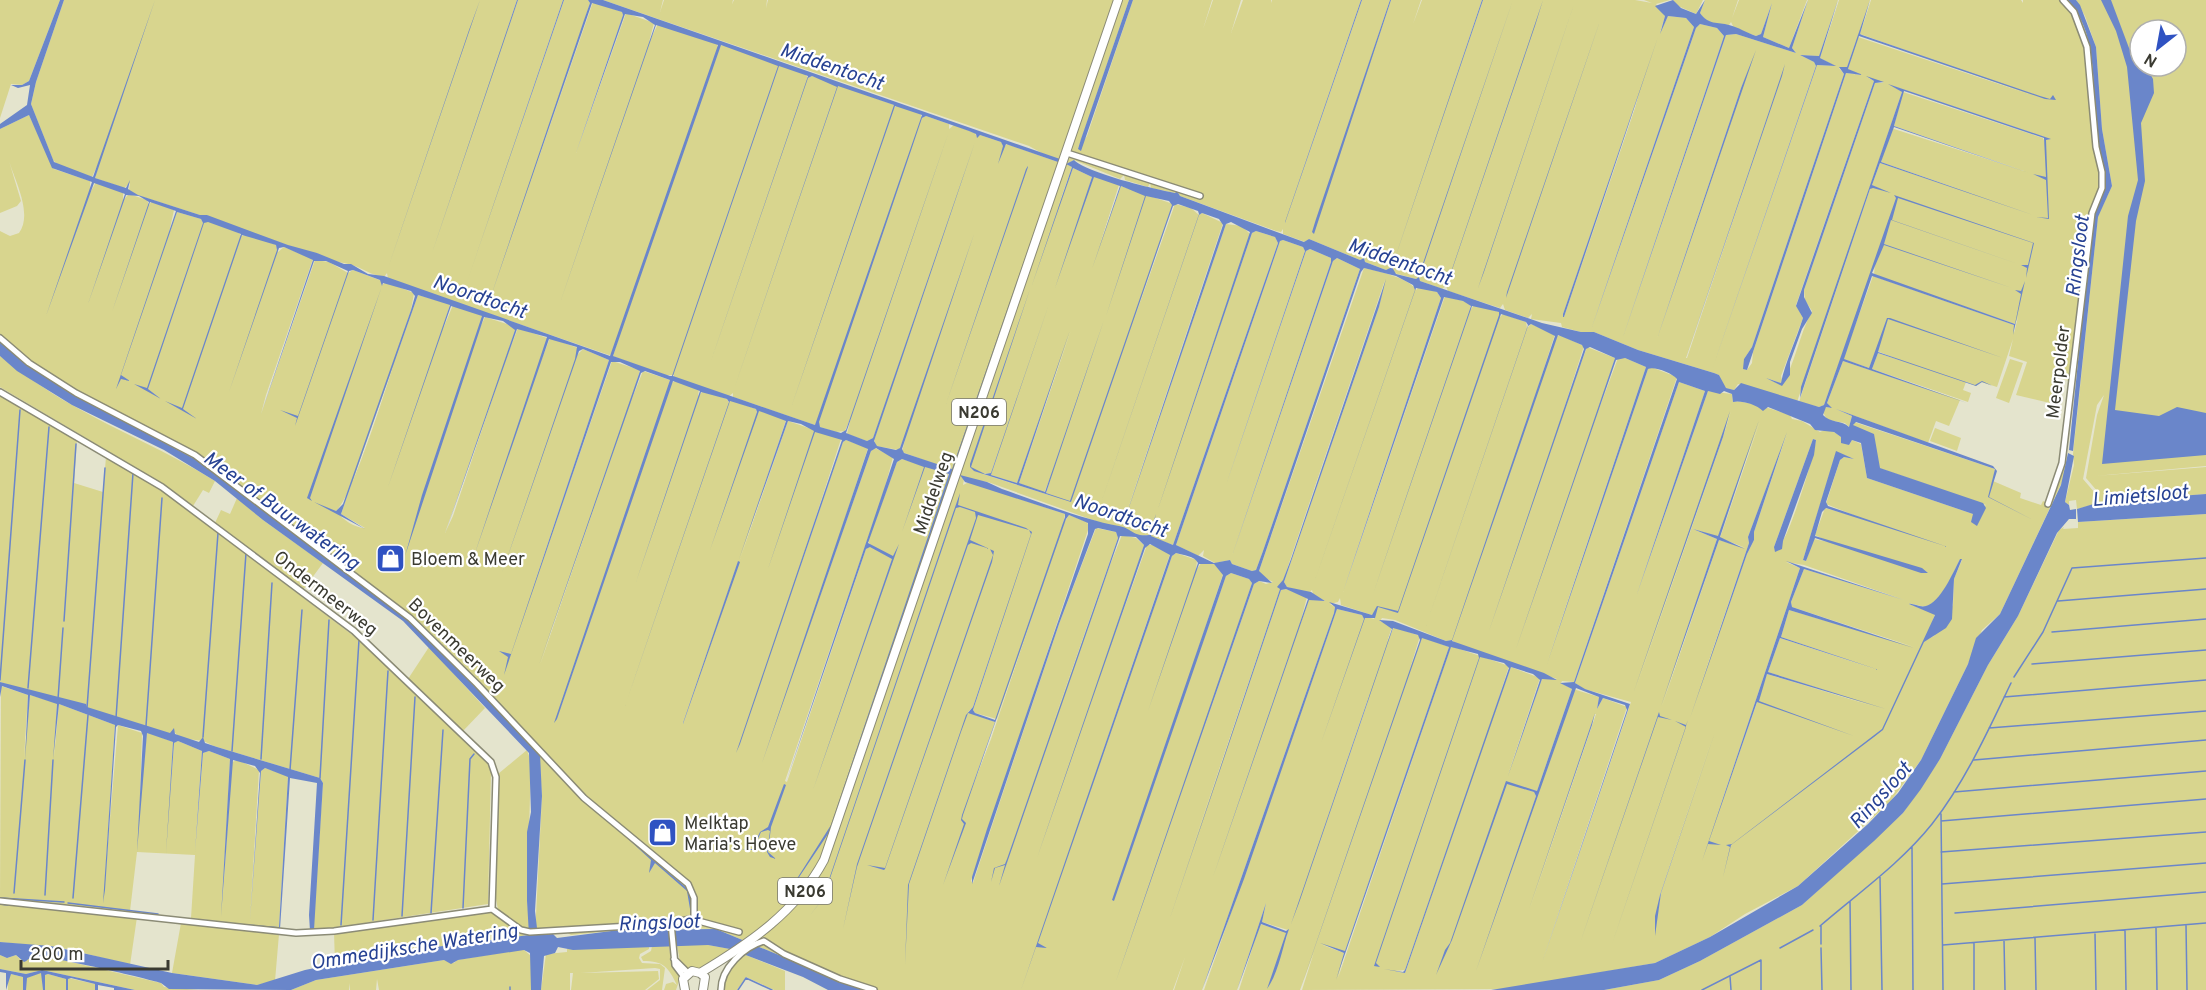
<svg xmlns="http://www.w3.org/2000/svg" width="2206" height="990" font-family="Overpass,sans-serif">
<style>
.green{fill:#d8d58e;fill-rule:evenodd}
.water{fill:#6a86ca;fill-rule:evenodd}
.lines{fill:none;stroke-linecap:round;stroke-linejoin:round}
.stream{stroke:#6a86ca;stroke-width:1.5}
.street-casing{stroke:#8b8b76;stroke-width:8}
.primary-casing{stroke:#8b8b76;stroke-width:10}
.street{stroke:#fff;stroke-width:5}
.primary{stroke:#fff;stroke-width:8}
.labels{text-anchor:middle;stroke-width:4.5;stroke-linejoin:round;paint-order:stroke}
.shield{fill:#fff;stroke:#75756f;stroke-width:1.5}
.shield-label{font-size:16px;font-weight:bold;fill:#3a3a31}
.street-label{font-size:18px;fill:#3a3a31;stroke:#fff}
.poi-label{font-size:18px;fill:#3a3a31;stroke:#fff;text-anchor:start}
.water-label{font-size:20px;font-style:italic;fill:#274293;stroke:#fff}
</style>
<rect width="100%" height="100%" fill="#e4e4cd"/>
<path class="green" d="M 0,0 L 60,0 L 29,81 L 22,85 L 11,84 L 0,118 Z
M 64,0 L 517,0 L 504,39 L 518,0 L 563,0 L 507,165 L 564,0 L 588,0 L 590,3 L 531,180 L 593,2 L 622,12 L 623,15 L 576,153 L 626,13 L 654,23 L 649,42 L 658,24 L 717,44 L 718,48 L 720,45 L 726,46 L 804,73 L 808,78 L 812,76 L 886,102 L 894,105 L 894,108 L 897,105 L 920,113 L 922,118 L 926,116 L 949,124 L 949,129 L 954,125 L 975,133 L 977,137 L 980,135 L 1001,142 L 1004,147 L 1007,144 L 1058,162 L 1029,146 L 603,0 L 663,0 L 660,12 L 664,0 L 733,0 L 732,4 L 734,0 L 767,0 L 766,8 L 768,0 L 1129,0 L 1078,149 L 1087,136 L 1133,0 L 1212,0 L 1203,29 L 1213,0 L 1241,0 L 1231,33 L 1243,0 L 1271,0 L 1271,3 L 1272,0 L 1361,0 L 1285,223 L 1362,0 L 1390,0 L 1341,147 L 1391,0 L 1421,0 L 1413,24 L 1422,0 L 1482,0 L 1449,98 L 1483,0 L 1635,0 L 1652,3 L 1644,0 L 1670,0 L 1656,4 L 1665,16 L 1660,33 L 1668,16 L 1686,18 L 1694,27 L 1592,327 L 1696,28 L 1700,24 L 1717,28 L 1724,36 L 1623,337 L 1726,35 L 1736,34 L 1796,53 L 1792,48 L 1808,0 L 1838,0 L 1819,56 L 1800,55 L 1814,62 L 1816,66 L 1713,367 L 1817,65 L 1835,66 L 1820,58 L 1839,0 L 1870,0 L 1858,37 L 2029,94 L 1860,34 L 1871,0 L 2021,0 L 2023,3 L 2023,0 L 2068,0 C 2102,38 2090,98 2098,144 C 2101,158 2107,171 2105,186 C 2104,195 2096,206 2093,215 L 2064,478 L 2000,614 L 1982,630 L 1968,664 L 1921,760 L 1890,802 L 1798,886 L 1745,914 L 1710,937 L 1655,963 L 1506,989 L 1302,990 L 1314,952 L 1300,990 L 1239,990 L 1260,924 L 1286,932 L 1286,939 L 1288,930 L 1262,922 L 1266,903 L 1237,990 L 1204,990 L 1337,609 L 1362,615 L 1364,619 L 1367,617 L 1374,619 L 1376,612 L 1372,615 L 1341,605 L 1340,598 L 1338,602 L 1330,604 L 1335,607 L 1334,613 L 1202,990 L 1174,990 L 1185,957 L 1173,990 L 863,990 L 716,929 L 652,927 L 571,935 L 566,932 L 535,935 L 542,796 L 539,754 L 422,632 L 302,538 L 225,480 L 171,444 L 65,390 L 0,342 L 0,231 L 10,236 L 19,233 C 33,214 15,181 9,161 L 21,201 L 17,206 L 0,213 L 0,129 L 29,115 L 54,169 L 90,181 L 90,193 L 96,182 L 123,191 L 123,200 L 129,194 L 147,200 L 149,205 L 152,201 L 174,210 L 169,233 L 177,212 L 201,219 L 203,223 L 208,221 L 238,231 L 241,236 C 251,233 266,241 276,245 L 278,252 L 284,247 L 313,259 L 266,395 L 261,414 L 315,260 L 329,262 L 348,273 L 353,270 L 382,281 L 382,285 L 386,282 L 414,293 L 411,310 C 400,343 355,496 336,511 C 343,520 355,528 365,528 L 341,514 L 418,295 L 450,304 L 443,329 L 453,305 L 483,316 L 477,334 L 485,317 L 513,326 L 515,330 L 504,364 L 518,328 L 547,338 L 538,368 L 550,338 L 578,348 L 577,355 L 583,349 L 609,360 L 531,594 L 612,361 L 640,370 L 631,401 L 643,371 L 670,380 L 664,403 L 671,383 L 675,381 L 699,389 L 698,396 L 703,391 L 727,399 L 729,403 L 731,400 L 756,409 L 757,413 L 759,410 L 786,420 L 740,559 L 788,421 L 841,439 L 790,597 L 843,442 L 846,440 L 868,448 L 812,619 L 871,451 L 875,448 L 893,457 L 881,502 L 874,520 L 785,781 L 787,782 L 866,549 L 871,546 L 868,541 L 897,462 L 902,459 L 947,473 L 949,479 L 835,812 L 951,476 L 951,470 L 902,452 L 907,431 L 899,450 L 876,446 L 874,440 L 890,392 L 873,438 L 867,441 L 847,434 L 851,417 L 845,431 L 836,432 L 820,427 L 818,422 L 815,425 L 733,397 L 733,393 L 729,396 L 674,378 L 674,375 L 664,375 L 615,357 L 613,356 L 619,337 L 613,354 L 609,355 L 388,279 L 387,273 L 384,277 C 371,275 364,269 352,265 C 342,262 326,261 317,253 L 313,254 L 210,218 L 207,215 L 200,215 L 137,195 L 129,190 L 130,183 L 124,188 L 95,178 L 100,160 L 92,177 L 59,166 L 53,160 L 31,104 L 36,82 ZM 1857,38 L 1848,69 L 1860,75 L 1846,73 L 1753,352 L 1752,363 L 1747,370 L 1744,369 L 1744,359 L 1752,347 L 1844,74 L 1839,68 L 1847,67 ZM 1785,65 L 1687,358 L 1686,358 ZM 1747,74 L 1657,339 L 1741,88 ZM 1867,77 L 1884,83 L 1875,83 L 1804,290 L 1805,300 L 1812,311 C 1799,335 1795,364 1782,385 L 1766,378 L 1781,383 L 1782,380 L 1781,376 L 1803,318 L 1796,305 L 1874,81 ZM 1893,86 L 2050,139 L 2046,140 L 2046,146 L 2043,138 L 1903,92 L 1894,126 L 2024,171 L 1891,128 L 1881,162 L 1973,194 L 1880,163 L 1872,185 L 1884,191 L 1873,187 L 1870,189 L 1799,402 L 1819,407 L 1824,405 L 1875,262 L 1874,275 L 2015,324 L 2018,317 L 2014,333 L 2014,325 L 1873,276 L 1843,359 L 1869,368 L 1884,331 L 1877,351 L 1902,361 L 1878,353 L 1872,369 L 1968,402 L 1971,393 L 1963,390 L 1966,382 L 1976,386 L 1981,382 L 1997,387 L 2013,339 L 2009,356 L 2027,362 L 2016,395 L 2050,403 L 2057,377 L 2069,381 L 2058,471 L 2047,503 L 2043,501 L 2041,505 L 2020,498 L 2021,493 L 1993,481 L 1995,469 L 1854,422 L 1853,426 L 1879,468 L 1986,505 L 1973,514 L 1867,478 L 1861,444 L 1852,440 L 1849,445 C 1841,437 1832,426 1820,432 L 1802,421 L 1792,419 L 1790,415 C 1779,411 1740,399 1733,402 L 1732,394 L 1708,391 L 1637,594 L 1705,391 L 1679,382 L 1575,683 L 1584,689 L 1631,702 L 1543,960 L 1627,707 L 1603,698 L 1597,709 L 1599,697 L 1573,689 L 1500,903 L 1536,796 L 1534,792 L 1512,785 L 1537,791 L 1572,689 L 1561,683 L 1562,681 L 1574,682 L 1677,377 L 1651,367 L 1648,369 L 1547,663 L 1646,367 L 1625,358 L 1618,358 L 1596,417 L 1615,358 L 1587,347 L 1560,421 L 1584,346 L 1560,335 L 1557,336 L 1531,409 L 1555,334 L 1531,324 L 1527,328 L 1526,322 L 1503,314 L 1500,317 L 1499,312 L 1474,305 L 1471,309 L 1470,303 L 1445,296 L 1343,592 L 1441,298 L 1437,292 L 1419,287 L 1416,290 C 1410,278 1377,271 1364,268 L 1259,571 L 1260,575 L 1273,582 L 1266,584 L 1259,581 L 1254,584 L 1196,751 L 1252,583 L 1249,579 L 1231,573 L 1226,576 L 1172,728 L 1223,574 L 1214,564 L 1202,562 L 1196,570 L 1197,560 L 1176,553 L 1172,556 L 1090,789 L 1170,554 L 1153,545 L 1147,545 L 1112,642 L 1144,545 L 1136,538 L 1122,535 L 1106,575 L 1045,747 L 1118,538 L 1116,532 L 1096,528 L 1059,624 L 973,883 L 971,881 L 1089,527 L 1087,522 L 1069,515 L 1063,524 L 1065,514 L 969,482 L 963,485 L 964,479 L 988,482 L 1137,536 L 1149,535 L 1151,528 L 1151,537 L 1173,545 L 1278,243 L 1275,237 L 1256,231 L 1252,233 L 1180,443 L 1250,234 L 1242,226 L 1226,224 L 1124,521 L 1223,223 L 1202,213 L 1199,215 L 1191,208 L 1175,204 L 1133,322 L 1173,204 L 1121,186 L 1100,244 L 1119,185 L 1094,176 L 1086,197 L 1092,177 L 1073,168 L 1058,207 L 1072,167 L 1067,164 L 1074,160 L 1120,179 L 1124,175 L 1125,180 L 1148,187 L 1150,183 L 1151,188 L 1175,193 L 1177,191 L 1180,196 L 1276,231 L 1281,232 L 1283,229 L 1283,234 L 1305,242 L 1309,239 L 1360,260 L 1364,258 L 1365,262 L 1386,270 L 1391,268 L 1394,273 L 1416,279 L 1419,277 L 1420,281 L 1442,289 L 1446,286 L 1448,291 L 1500,308 L 1503,304 L 1505,310 L 1528,318 L 1532,314 L 1531,319 L 1561,323 L 1562,327 L 1581,332 L 1594,332 L 1638,350 L 1714,373 L 1719,375 L 1725,388 L 1734,390 L 1738,384 L 1797,402 L 1902,92 ZM 1639,93 L 1635,108 L 1564,317 L 1563,314 ZM 971,154 L 894,379 L 894,378 ZM 1385,280 L 1379,307 L 1284,582 L 1287,587 L 1309,593 L 1312,590 L 1313,594 L 1325,601 L 1309,599 L 1299,628 L 1307,597 L 1286,589 L 1281,590 L 1189,858 ZM 1071,330 L 1019,483 L 1044,493 L 1052,474 L 1046,493 L 1052,496 L 983,474 L 991,473 L 1002,442 L 991,475 L 1017,483 ZM 503,367 L 453,516 L 445,533 ZM 1731,411 L 1723,437 L 1635,691 ZM 626,414 L 540,665 L 551,631 ZM 1760,421 L 1720,538 L 1746,548 L 1719,540 L 1662,706 L 1717,539 L 1693,529 L 1718,537 ZM 1787,433 L 1754,532 L 1754,540 L 1747,554 L 1701,684 L 1749,543 L 1748,537 ZM 653,435 L 561,707 L 560,708 ZM 1813,439 L 1816,440 C 1814,457 1791,530 1782,542 C 1780,544 1777,545 1774,547 ZM 1844,455 L 1854,459 L 1844,457 L 1840,460 L 1826,504 L 1861,518 L 1825,508 L 1815,535 L 1829,542 L 1813,539 L 1806,561 L 1803,560 L 1835,456 ZM 1060,533 L 991,739 L 970,793 L 995,722 L 968,712 L 973,707 L 1006,610 L 973,710 L 975,713 L 997,719 ZM 1960,559 L 1962,560 L 1954,579 L 1953,605 L 1934,636 L 1926,640 L 1935,614 L 1909,604 C 1914,603 1921,608 1927,606 C 1941,602 1954,572 1960,559 ZM 738,562 L 739,562 L 683,724 L 683,723 ZM 1786,562 L 1804,565 L 1904,600 L 1804,569 L 1791,602 L 1792,607 L 1914,647 L 1789,610 L 1781,637 L 1878,670 L 1780,638 L 1768,672 L 1873,706 L 1767,674 L 1714,825 L 1800,568 ZM 1382,618 L 1395,620 L 1446,641 L 1452,640 L 1457,645 L 1557,679 L 1542,679 L 1508,775 L 1540,678 L 1511,667 L 1490,725 L 1509,666 L 1451,646 L 1338,978 L 1344,953 L 1320,944 L 1345,952 L 1449,647 L 1422,637 L 1410,669 L 1420,636 L 1394,627 L 1387,642 L 1392,627 L 1380,621 ZM 1293,644 L 1216,869 L 1288,658 ZM 1370,693 L 1367,704 L 1308,875 ZM 1595,714 L 1596,714 L 1530,908 ZM 1713,736 L 1661,893 L 1654,935 L 1660,895 ZM 1463,804 L 1405,973 L 1395,971 L 1405,970 Z
M 1673,0 L 1703,0 L 1696,14 L 1676,5 Z
M 1705,0 L 1738,0 L 1732,18 L 1739,0 L 1807,0 L 1789,48 L 1763,37 L 1772,3 L 1761,34 L 1756,36 L 1734,28 L 1731,22 L 1729,25 C 1718,26 1706,23 1700,13 Z
M 2076,0 L 2206,0 L 2206,466 L 2095,476 L 2206,467 L 2206,494 L 2099,503 L 2098,492 L 2086,478 L 2097,415 L 2104,395 L 2097,405 L 2083,479 L 2095,493 L 2096,504 L 2077,509 L 2076,500 L 2069,501 L 2069,505 L 2065,502 L 2074,465 L 2073,454 L 2098,216 L 2112,186 L 2102,129 L 2096,47 L 2085,16 ZM 2140,30 L 2176,30 L 2176,66 L 2140,66 Z
M 1283,240 L 1303,247 L 1305,251 L 1226,485 L 1306,251 L 1310,249 L 1331,258 L 1331,262 L 1232,556 L 1333,261 L 1337,258 L 1360,269 L 1263,551 L 1256,570 L 1252,571 L 1232,564 L 1230,560 L 1215,563 L 1203,556 L 1204,550 L 1198,556 L 1176,545 L 1280,241 Z
M 0,356 C 23,373 46,391 72,405 C 119,432 169,452 215,481 L 209,493 L 203,490 L 193,506 L 160,482 L 0,387 Z
M 2010,359 L 2023,363 L 2009,403 L 1996,398 Z
M 1843,361 L 1960,400 L 1949,426 L 1936,421 L 1928,443 L 1836,409 L 1852,416 L 1849,427 L 1845,423 L 1827,420 L 1823,412 L 1826,407 L 1831,408 L 1827,403 Z
M 0,394 L 77,439 L 74,483 L 103,492 L 106,457 L 163,491 L 359,640 L 474,748 L 488,764 L 491,772 L 488,904 L 313,931 L 323,783 L 320,778 L 217,747 C 212,746 207,742 203,741 C 195,739 179,741 173,730 L 171,734 L 0,682 Z
M 1935,428 L 1961,438 L 1957,451 L 1930,441 Z
M 237,498 L 263,520 L 323,563 L 303,590 L 215,523 L 221,510 L 230,514 Z
M 2206,514 L 2206,990 L 1604,990 L 1659,980 L 1700,961 L 1802,905 L 1903,813 L 1940,759 L 1988,665 L 2018,616 L 2059,530 L 2064,527 L 2063,529 L 2078,528 L 2078,522 Z
M 429,647 L 485,708 L 463,731 L 408,679 Z
M 1,686 L 28,695 L 24,758 L 30,695 L 57,703 L 54,757 L 59,704 L 115,725 L 105,878 L 118,725 L 142,733 L 140,801 L 147,732 L 173,742 L 170,796 L 174,743 L 178,741 L 202,751 L 195,851 L 203,753 L 209,751 L 230,759 L 222,907 L 232,762 L 238,760 L 259,770 L 250,920 L 261,771 L 265,768 L 288,776 L 279,928 L 191,918 L 195,855 L 137,852 L 130,911 L 0,898 Z
M 527,750 L 531,762 L 527,901 L 530,929 L 524,929 L 498,910 L 495,893 L 498,774 Z
M 0,904 L 137,917 L 130,965 L 68,949 L 0,942 Z
M 491,911 L 530,935 L 388,953 L 335,964 L 334,932 Z
M 181,923 L 279,934 L 275,981 L 257,985 L 172,973 Z
M 649,945 L 649,949 L 640,954 L 639,958 L 642,963 L 660,964 L 665,968 L 662,990 L 647,990 L 660,980 L 660,969 L 655,968 L 581,973 L 658,971 L 659,979 L 645,990 L 571,990 L 573,973 L 570,973 L 570,990 L 541,990 L 546,954 L 567,952 L 567,949 Z
M 669,945 L 671,960 L 680,978 L 676,990 L 664,990 L 666,984 L 673,982 L 677,985 C 668,967 664,961 643,961 L 641,957 L 651,951 L 652,946 Z
M 677,945 L 708,945 L 731,949 C 717,959 695,980 680,962 Z
M 517,950 L 524,950 L 531,956 L 531,990 L 379,990 L 377,979 L 376,990 L 350,990 L 350,983 L 349,990 L 291,990 L 316,980 L 444,960 L 454,963 L 457,960 Z
M 0,955 L 7,958 L 16,955 L 22,961 L 36,956 L 43,959 L 54,958 L 161,983 L 164,987 L 198,990 L 135,990 L 42,970 L 26,974 L 0,969 Z
M 746,955 L 785,971 L 785,990 L 774,990 L 746,977 L 737,990 L 723,990 C 725,974 732,963 746,955 Z
M 42,972 L 43,990 L 26,990 L 26,978 Z
M 11,974 L 23,977 L 23,990 L 8,990 L 8,975 Z
M 48,974 L 66,979 L 66,990 L 45,990 L 45,975 Z
M 68,978 L 95,984 L 95,990 L 68,990 Z"/>
<path class="water" d="M 60,0 L 64,0 L 36,82 L 31,104 L 54,162 L 93,177 L 155,0 L 95,178 L 126,188 L 130,180 L 128,189 L 138,195 L 200,215 L 207,215 L 288,245 L 317,253 L 344,264 L 351,264 L 368,274 L 384,276 L 610,356 L 718,45 L 656,25 L 561,300 L 655,25 L 643,17 L 625,14 L 576,153 L 623,15 L 622,12 L 592,3 L 490,299 L 584,20 L 590,3 L 588,0 L 603,0 L 1060,159 L 1058,162 L 1006,144 L 998,164 L 1003,146 L 1001,142 L 980,135 L 977,138 L 976,134 L 969,131 L 926,116 L 922,118 L 819,422 L 820,427 L 841,433 L 846,430 L 948,134 L 846,433 L 867,441 L 873,438 L 975,142 L 874,441 L 877,446 L 896,450 L 900,448 L 974,234 L 902,449 L 904,453 L 952,469 L 1053,177 L 830,831 L 779,907 L 831,825 L 949,474 L 925,467 L 902,532 L 924,467 L 902,459 L 897,462 L 868,543 L 893,556 L 899,544 L 813,790 L 892,559 L 870,547 L 866,549 L 786,782 L 894,459 L 876,448 L 871,451 L 762,763 L 868,449 L 846,440 L 843,442 L 740,744 L 736,753 L 842,440 L 815,432 L 768,569 L 814,431 L 801,424 L 788,421 L 739,559 L 786,421 L 759,411 L 710,550 L 757,412 L 756,409 L 730,401 L 625,706 L 729,402 L 727,399 L 701,392 L 636,582 L 700,391 L 673,381 L 557,719 L 554,723 L 670,380 L 645,371 L 641,373 L 539,665 L 640,371 L 620,362 L 611,362 L 504,675 L 508,657 L 499,651 L 511,654 L 609,360 L 583,349 L 579,351 L 502,573 L 575,359 L 577,347 L 549,339 L 474,556 L 547,337 L 517,329 L 445,534 L 515,330 L 503,321 L 484,317 L 405,556 L 422,495 L 482,316 L 451,306 L 388,487 L 450,305 L 418,295 L 341,514 L 365,529 L 314,502 L 336,511 L 343,504 L 411,310 L 415,296 L 411,291 L 383,283 L 310,498 L 312,501 L 307,498 L 382,286 L 380,280 L 353,270 L 349,271 L 295,426 L 297,418 L 280,410 L 298,416 L 348,271 L 326,261 L 314,261 L 261,414 L 313,260 L 284,247 L 279,248 L 229,392 L 277,250 L 276,245 L 242,235 L 183,409 L 197,419 L 165,401 L 182,408 L 241,234 L 208,222 L 204,223 L 148,389 L 161,399 L 134,384 L 147,388 L 203,223 L 201,219 L 177,212 L 121,375 L 130,381 L 121,379 L 116,389 L 176,211 L 150,202 L 112,312 L 149,202 L 139,196 L 126,195 L 88,304 L 125,194 L 94,183 L 46,316 L 92,182 L 52,168 L 29,115 L 0,129 L 0,124 L 27,105 L 30,85 L 18,88 L 11,85 L 22,85 L 29,81 ZM 721,45 L 778,66 L 672,376 L 670,376 L 613,356 ZM 779,66 L 808,76 L 711,361 L 808,78 L 812,76 L 837,87 L 734,389 L 838,86 L 894,105 L 792,405 L 895,106 L 922,115 L 815,425 L 673,376 Z
M 480,0 L 388,268 L 469,30 Z
M 517,0 L 518,0 L 432,253 Z
M 563,0 L 564,0 L 467,282 L 479,247 Z
M 1129,0 L 1133,0 L 1081,151 L 1078,149 L 1081,139 Z
M 1361,0 L 1362,0 L 1285,223 L 1285,222 Z
M 1390,0 L 1391,0 L 1314,234 L 1312,232 L 1316,219 Z
M 1482,0 L 1483,0 L 1394,261 Z
M 1513,0 L 1422,269 L 1421,269 Z
M 1543,0 L 1535,26 L 1449,279 L 1449,278 Z
M 1673,0 L 1681,8 L 1696,14 L 1705,0 L 1700,13 C 1708,25 1718,22 1729,25 C 1738,27 1747,33 1756,36 L 1761,34 L 1772,3 L 1763,37 L 1789,48 L 1808,0 L 1792,48 L 1796,53 L 1736,34 L 1726,35 L 1623,337 L 1724,36 L 1717,28 L 1700,24 L 1696,28 L 1592,327 L 1694,27 L 1686,18 L 1668,16 L 1660,34 L 1665,16 L 1655,6 Z
M 1838,0 L 1820,58 L 1836,66 L 1817,65 L 1713,367 L 1816,66 L 1814,62 L 1800,55 L 1819,56 Z
M 1870,0 L 1860,34 L 1862,35 L 2040,96 L 2050,99 L 2053,95 L 2056,100 L 2045,99 L 1859,36 L 1848,69 L 1863,75 L 1846,73 L 1747,370 L 1743,369 L 1744,359 L 1752,347 L 1844,74 L 1839,67 L 1847,67 Z
M 2068,0 L 2076,0 L 2080,5 L 2096,47 L 2102,129 L 2112,186 L 2098,217 L 2073,451 L 2069,450 L 2093,215 C 2096,206 2104,195 2105,186 C 2107,171 2101,158 2098,144 C 2090,98 2102,38 2068,0 Z
M 2101,0 L 2111,0 L 2129,48 L 2140,60 L 2140,66 L 2146,66 L 2153,79 L 2154,93 L 2141,123 L 2145,181 L 2136,221 L 2115,410 L 2159,416 L 2177,407 L 2206,413 L 2206,455 L 2102,464 L 2128,216 L 2138,180 L 2127,67 L 2116,31 Z
M 1574,4 L 1484,272 L 1478,288 Z
M 1602,15 L 1506,298 L 1507,292 Z
M 1658,37 L 1564,317 L 1563,317 L 1563,314 Z
M 1756,50 L 1657,339 L 1741,88 Z
M 1785,64 L 1782,76 L 1686,358 Z
M 1866,76 L 1884,82 L 1875,83 L 1804,290 L 1804,297 L 1812,313 L 1802,329 L 1790,362 L 1790,375 L 1782,386 L 1766,378 L 1781,383 C 1785,363 1796,340 1803,318 L 1796,306 L 1874,81 Z
M 1888,84 L 2051,139 L 2046,140 L 2049,219 L 2036,217 L 2048,218 L 2046,180 L 2033,174 L 2046,177 L 2044,138 L 1904,91 L 1894,126 L 2029,173 L 1894,127 L 1881,162 L 2033,215 L 1880,163 L 1872,185 L 1891,193 L 1873,188 L 1870,189 L 1800,398 L 1801,387 L 1902,92 Z
M 1074,160 C 1087,173 1154,189 1175,193 L 1177,191 L 1180,196 L 1304,242 L 1309,239 L 1360,260 L 1364,258 L 1365,262 L 1386,270 L 1392,267 L 1396,274 L 1416,279 L 1419,277 L 1420,281 L 1542,323 L 1581,332 L 1594,332 L 1638,350 L 1714,373 L 1719,375 L 1726,388 L 1734,390 L 1741,383 L 1819,407 L 1824,405 L 1896,198 L 1894,195 L 2034,243 L 2026,278 L 2027,268 L 2021,265 L 2028,265 L 2033,243 L 1898,198 L 1892,220 L 2018,264 L 1891,220 L 1884,244 L 2012,288 L 1884,245 L 1872,273 L 2015,324 L 2021,294 L 2015,290 L 2021,291 L 2025,281 L 2013,335 L 2014,325 L 1872,276 L 1844,359 L 1869,368 L 1887,318 L 1890,318 L 2003,358 L 1888,319 L 1878,352 L 1975,385 L 1982,381 L 1993,386 L 1982,382 L 1976,386 L 1878,353 L 1872,369 L 1967,403 L 1843,361 L 1827,403 L 1832,408 L 1826,407 L 1823,415 C 1830,423 1842,420 1849,427 L 1852,416 L 1836,409 L 1993,466 L 1997,471 L 1989,497 L 2037,522 L 1988,497 L 1995,469 L 1856,422 L 1853,425 L 1874,434 L 1880,468 L 1983,503 L 1986,508 L 1977,526 L 1971,522 L 1973,514 L 1867,478 L 1861,443 L 1852,440 L 1849,445 L 1841,443 L 1841,437 L 1834,432 L 1815,430 L 1810,424 L 1768,407 L 1763,411 C 1756,404 1740,400 1733,402 L 1732,394 L 1724,391 L 1720,394 L 1708,391 L 1637,594 L 1705,391 L 1679,382 L 1575,683 L 1585,689 L 1630,704 L 1542,963 L 1627,710 L 1625,705 L 1603,698 L 1597,709 L 1599,697 L 1576,688 L 1476,971 L 1536,796 L 1534,792 L 1507,784 L 1452,940 L 1436,975 L 1445,950 L 1450,943 L 1506,781 L 1537,791 L 1572,689 L 1560,683 L 1574,682 L 1677,379 C 1672,373 1654,366 1648,369 L 1547,664 L 1646,367 L 1625,358 L 1616,360 L 1516,649 L 1615,358 L 1590,347 L 1586,349 L 1489,631 L 1584,349 L 1582,345 L 1558,335 L 1452,641 L 1544,673 L 1557,680 L 1542,679 L 1508,776 L 1540,680 L 1533,674 L 1511,667 L 1405,973 L 1384,969 L 1403,972 L 1405,970 L 1509,668 L 1504,663 L 1480,657 L 1376,963 L 1380,967 L 1374,966 L 1479,658 L 1478,654 L 1451,647 L 1336,980 L 1344,953 L 1320,943 L 1345,951 L 1449,647 L 1422,638 L 1300,990 L 1420,640 L 1418,635 L 1393,628 L 1299,903 L 1291,924 L 1392,629 L 1379,620 L 1393,621 L 1446,641 L 1452,640 L 1555,336 L 1531,324 L 1528,326 L 1426,626 L 1528,325 L 1526,322 L 1501,314 L 1398,613 L 1378,607 L 1375,618 L 1365,618 L 1321,743 L 1364,619 L 1362,615 L 1337,609 L 1244,879 L 1202,990 L 1334,613 L 1335,607 L 1329,602 L 1372,615 L 1377,606 L 1398,611 L 1499,315 L 1499,312 L 1472,306 L 1372,597 L 1471,306 L 1463,301 L 1444,297 L 1343,592 L 1441,298 L 1437,292 L 1416,288 L 1314,583 L 1415,290 L 1413,285 L 1396,276 L 1364,268 L 1361,272 L 1259,571 L 1272,583 L 1259,581 L 1254,584 L 1116,981 L 1252,583 L 1249,579 L 1231,573 L 1226,576 L 1114,901 L 1112,900 L 1223,575 L 1214,564 L 1199,564 L 1148,711 L 1198,563 C 1195,556 1183,555 1176,553 L 1172,556 L 1038,943 L 1047,948 L 1036,947 L 1021,990 L 1170,555 L 1150,544 L 1145,548 L 1037,858 L 1144,545 L 1136,537 L 1120,536 L 999,886 L 1005,865 L 995,868 L 991,882 L 994,868 L 1005,864 L 1007,859 L 1118,538 L 1116,532 L 1098,528 L 1095,529 L 1059,624 L 972,884 L 972,877 L 987,829 L 1088,534 L 1088,523 L 1069,515 L 1066,519 L 963,815 L 962,819 L 966,823 L 943,885 L 964,824 L 961,820 L 962,815 L 995,722 L 968,713 L 961,732 L 909,884 L 905,965 L 908,885 L 966,715 L 973,707 L 1031,534 L 1029,530 L 978,515 L 970,540 L 994,551 L 992,562 L 885,869 L 884,870 L 867,865 L 885,868 L 993,555 L 990,549 L 971,543 L 968,545 L 857,867 L 843,929 L 857,864 L 976,518 L 975,512 L 960,507 L 956,508 L 823,899 L 810,915 L 822,900 L 953,513 L 960,493 L 958,505 L 1026,528 L 1032,532 L 973,710 L 975,713 L 995,720 L 1065,517 L 1065,514 L 1059,512 L 965,482 L 960,475 L 987,482 L 1002,489 C 1040,502 1080,519 1119,526 C 1132,528 1132,537 1149,535 L 1156,514 L 1151,536 L 1173,545 L 1278,243 L 1275,237 L 1256,231 L 1252,233 L 1158,509 L 1250,232 L 1231,222 L 1226,224 L 1124,522 L 1223,225 L 1219,219 L 1202,213 L 1199,215 L 1098,512 L 1199,214 L 1198,211 L 1178,204 L 1173,206 L 1167,223 L 1071,502 L 974,471 L 970,467 L 970,464 L 1030,289 L 971,467 L 985,474 L 991,473 L 1049,304 L 991,475 L 1017,483 L 1070,330 L 1019,483 L 1045,492 L 1104,320 L 1046,493 L 1070,501 L 1172,205 L 1169,201 L 1146,196 L 1106,316 L 1145,196 L 1121,186 L 1092,269 L 1120,186 L 1094,177 L 1055,288 L 1092,177 L 1073,168 L 1032,285 L 1072,167 L 1066,164 ZM 1283,240 L 1303,247 L 1305,251 L 1226,485 L 1306,251 L 1310,249 L 1331,258 L 1331,262 L 1232,556 L 1333,261 L 1337,258 L 1360,269 L 1263,551 L 1256,570 L 1252,571 L 1232,564 L 1230,560 L 1214,563 L 1176,545 L 1280,241 Z
M 1028,166 L 1028,167 L 946,404 L 1026,169 Z
M 1386,279 L 1379,307 L 1284,582 L 1287,587 L 1311,592 L 1325,601 L 1309,600 L 1213,877 L 1308,599 L 1286,589 L 1281,590 L 1170,918 L 1278,595 L 1280,589 L 1277,587 L 1283,580 L 1291,559 Z
M 0,342 L 65,390 L 206,465 L 302,538 L 422,632 L 540,754 L 542,796 L 535,911 L 537,928 L 534,929 L 534,935 L 553,934 L 557,938 L 619,930 L 716,929 L 863,990 L 828,990 L 803,977 L 730,949 L 708,945 L 573,950 L 558,947 L 555,953 L 544,956 L 541,990 L 531,990 L 530,953 L 524,950 L 458,960 L 451,964 L 444,960 L 316,980 L 291,990 L 169,989 L 161,983 C 144,978 40,953 32,957 C 29,958 27,961 24,962 L 16,955 L 7,958 L 0,955 L 0,942 L 51,946 L 172,973 L 257,985 L 305,970 L 388,953 L 529,935 L 527,901 L 527,832 L 531,812 L 529,753 L 403,621 L 263,520 L 215,481 L 164,450 L 72,405 L 17,371 L 0,356 Z
M 1730,411 L 1723,437 L 1634,691 Z
M 1759,420 L 1720,537 L 1745,549 L 1719,540 L 1661,706 L 1717,539 L 1693,529 L 1718,536 Z
M 1787,432 L 1754,532 L 1754,540 L 1747,554 L 1690,718 L 1749,543 L 1748,537 Z
M 1813,439 L 1816,440 L 1814,455 L 1783,541 L 1782,549 L 1775,552 L 1774,547 Z
M 1836,451 L 1854,459 L 1844,457 L 1840,460 L 1826,502 L 1828,506 L 1948,547 L 1826,508 L 1822,512 L 1815,536 L 1922,568 L 1928,573 L 1921,573 L 1815,538 L 1806,561 L 1803,560 Z
M 2068,453 L 2074,456 L 2065,502 L 2069,505 L 2070,510 L 2076,509 L 2076,519 L 2069,519 L 2057,533 L 2018,616 L 1988,665 L 1940,759 L 1921,789 L 1903,813 L 1874,841 L 1802,905 L 1700,961 L 1659,980 L 1604,990 L 1491,990 L 1655,963 L 1710,937 L 1798,886 L 1868,824 L 1898,793 L 1921,760 L 1968,664 L 1976,638 L 2000,614 L 2061,485 Z
M 2206,494 L 2206,514 L 2078,522 L 2077,509 L 2100,502 Z
M 1960,559 L 1962,559 L 1954,579 L 1952,619 L 1946,628 L 1924,642 L 1883,730 L 1874,737 L 1731,845 L 1723,877 L 1730,847 L 1726,845 L 1732,844 L 1882,729 L 1935,615 L 1909,604 C 1913,603 1920,608 1926,606 C 1940,603 1954,571 1960,559 Z
M 738,561 L 740,562 L 683,724 L 683,723 Z
M 1786,561 L 1904,600 L 1804,569 L 1791,602 L 1792,607 L 1914,648 L 1789,610 L 1781,637 L 1879,670 L 1780,638 L 1768,672 L 1886,709 L 1767,674 L 1759,701 L 1854,736 L 1757,702 L 1709,841 L 1721,845 L 1708,844 L 1702,861 L 1800,568 Z
M 0,682 L 86,704 L 87,707 L 170,733 L 174,728 L 175,734 L 199,742 L 203,737 L 205,743 L 217,747 L 320,778 L 323,783 L 314,930 L 310,931 L 309,915 L 317,783 L 290,778 L 280,929 L 230,923 L 279,927 L 288,777 L 265,768 L 261,771 L 250,920 L 260,773 L 255,766 L 233,760 L 221,917 L 230,759 L 209,751 L 203,753 L 195,852 L 202,751 L 178,741 L 174,743 L 166,853 L 173,742 L 147,733 L 137,852 L 143,736 L 141,731 L 118,725 L 116,727 L 105,890 L 103,903 L 115,725 L 59,704 L 53,760 L 57,704 L 30,695 L 25,760 L 28,695 L 2,686 L 0,697 Z
M 1659,712 L 1660,716 L 1672,720 L 1658,717 L 1579,946 Z
M 1595,713 L 1592,725 L 1529,909 Z
M 1688,720 L 1612,944 L 1686,727 L 1675,721 L 1686,725 Z
M 1715,732 L 1661,893 L 1655,936 L 1655,916 L 1660,895 Z
M 784,784 L 786,785 L 771,827 L 768,852 L 776,859 L 770,857 L 767,852 L 770,831 L 768,830 L 761,832 L 753,850 L 741,850 L 752,849 L 760,832 L 768,827 Z
M 626,837 L 689,890 L 692,900 L 691,915 L 687,891 L 655,863 L 649,873 L 651,860 Z
M 1266,903 L 1262,922 L 1286,931 L 1289,929 C 1282,948 1279,972 1267,989 L 1286,933 L 1261,924 L 1237,990 Z
M 0,969 L 26,974 L 42,970 L 135,990 L 114,990 L 114,988 L 98,985 L 98,990 L 95,990 L 95,984 L 71,978 L 68,979 L 68,990 L 66,990 L 66,979 L 48,974 L 45,975 L 45,990 L 43,990 L 41,973 L 27,978 L 26,990 L 23,990 L 23,977 L 11,974 L 6,990 L 6,973 L 0,972 Z"/>
<g class="lines">
<path class="stream" d="M 2058,601 L 2206,589
M 64,621 L 76,444
M 2052,632 L 2206,619
M 2032,664 L 2206,650
M 2014,677 L 2043,632 L 2072,568 L 2206,558
M 0,680 L 20,410
M 28,688 L 49,427
M 2004,697 L 2206,680
M 58,699 L 63,628
M 87,708 L 105,468
M 116,718 L 133,473
M 146,726 L 162,498
M 1989,728 L 2206,711
M 203,737 L 218,533
M 232,751 L 246,553
M 261,759 L 272,583
M 1974,760 L 2206,740
M 290,770 L 302,610
M 320,778 L 329,620
M 1954,792 L 2206,771
M 1941,814 L 1943,990
M 1941,821 L 2206,799
M 1912,847 L 1913,990
M 1941,852 L 2206,832
M 1880,877 L 1882,990
M 1942,884 L 2206,863
M 14,893 L 25,760
M 45,895 L 53,760
M 0,898 L 64,902
M 73,898 L 88,715
M 1850,901 L 1851,990
M 68,903 L 158,914
M 0,904 L 8,905
M 463,908 L 470,759 L 474,754
M 431,913 L 443,730
M 1955,913 L 2206,892
M 402,916 L 415,697
M 373,920 L 388,671
M 341,925 L 359,640
M 2186,925 L 2187,990
M 1820,926 C 1857,894 1901,863 1932,824 C 1965,782 1988,731 2011,683
M 1821,926 L 1821,944
M 2156,928 L 2157,990
M 2125,931 L 2126,990
M 2095,934 L 2096,990
M 2035,938 L 2036,990
M 2004,940 L 2005,990
M 1943,945 L 2206,923
M 1780,948 L 1813,930
M 1821,948 L 1822,990
M 1730,976 L 1731,990
M 510,990 L 510,987
M 738,990 L 746,978 L 772,990
M 1702,990 L 1761,960 L 1761,990
M 1974,990 L 1974,943"/>
<defs>
<path id="street" d="M 1067,153 L 1200,196
M 0,338 L 29,363 L 76,393 L 195,455 L 410,618 L 477,684 L 584,798 L 688,884 L 694,898 L 694,919
M 0,392 L 162,487 L 354,631 L 491,762 L 496,777 L 492,909
M 2048,504 L 2062,463 L 2092,213 L 2102,188 L 2102,172 L 2096,147 L 2087,47 L 2074,12 L 2063,0
M 0,901 L 296,933 L 334,931 L 492,909 L 521,930 L 530,932 L 664,924 L 691,919 L 739,932
M 671,923 L 675,965 L 684,977
M 674,959 L 688,973
M 721,990 C 721,968 744,947 764,941 L 784,954 L 840,979 L 874,990"/>
<path id="primary" d="M 700,973 C 750,943 796,912 824,860 L 1118,0
M 685,990 L 683,979 L 692,971 L 700,973 L 705,977 L 703,990"/>
</defs>
<use href="#street" class="street-casing"/>
<use href="#primary" class="primary-casing"/>
<use href="#street" class="street"/>
<use href="#primary" class="primary"/>
</g>
<defs>
<symbol id="shop-square" viewBox="-11 -11 22 22"><rect x="-9" y="-9" width="18" height="18" rx="4" fill="#2f52c2" stroke="#fff"/><path d="M-5-2.5h2.3a2.7 3.5 0 0 1 5.4 0H5L5.5 6h-11ZM-1.5-2.5h3a1.5 2.3 0 0 0-3 0Z" fill="#fff"/></symbol>
</defs>
<g fill-rule="evenodd">
<use href="#shop-square" x="374" y="542" width="33" height="33"/>
<use href="#shop-square" x="646" y="816" width="33" height="33"/>
</g>
<g class="labels">
<g class="shield">
<rect x="952" y="399" width="54" height="26" rx="4.5"/>
<rect x="778" y="878" width="54" height="26" rx="4.5"/>
</g>
<g class="shield-label">
<text x="979" y="418">N206</text>
<text x="805" y="897">N206</text>
</g>
<g class="street-label">
<text transform="translate(2058 372) rotate(-83)" y="6">Meerpolder</text>
<text transform="translate(933 493) rotate(-71)" y="6">Middelweg</text>
<text transform="translate(326 593) rotate(38)" y="6">Ondermeerweg</text>
<text transform="translate(457 645) rotate(44)" y="6">Bovenmeerweg</text>
</g>
<g class="poi-label">
<text x="411" y="565">Bloem &amp; Meer</text>
<text x="684" y="829">Melktap<tspan x="684" dy="21">Maria's Hoeve</tspan></text>
</g>
<g class="water-label">
<text transform="translate(832 66) rotate(19)" y="7">Middentocht</text>
<text transform="translate(2077 256) rotate(-83)" y="7">Ringsloot</text>
<text transform="translate(1400 261) rotate(19)" y="7">Middentocht</text>
<text transform="translate(480 296) rotate(19)" y="7">Noordtocht</text>
<text transform="translate(2140 495) rotate(-5)" y="7">Limietsloot</text>
<text transform="translate(282 510) rotate(36)" y="7">Meer of Buurwatering</text>
<text transform="translate(1121 515) rotate(19)" y="7">Noordtocht</text>
<text transform="translate(1880 795) rotate(-48)" y="7">Ringsloot</text>
<text transform="translate(659 922) rotate(-2)" y="7">Ringsloot</text>
<text transform="translate(414 946) rotate(-9)" y="7">Ommedijksche Watering</text>
</g>
</g>
<g transform="translate(2158 48) rotate(211)"><circle r="28" fill="#ffffff" stroke="#b0b0ad" stroke-width="1.5"/>
<path d="M0-4.5L10 22L0 15L-10 22Z" fill="#2f52c2"/>
<text y="-9" font-size="16" font-weight="bold" text-anchor="middle" fill="#3a3a31">N</text>
</g>
<path d="M21 960v9h147v-9" fill="none" stroke="#3a3a31" stroke-width="3"/>
<text x="30" y="960" font-size="18" fill="#3a3a31" stroke="#ffffff" stroke-width="4.5" paint-order="stroke">200 m</text>
</svg>
